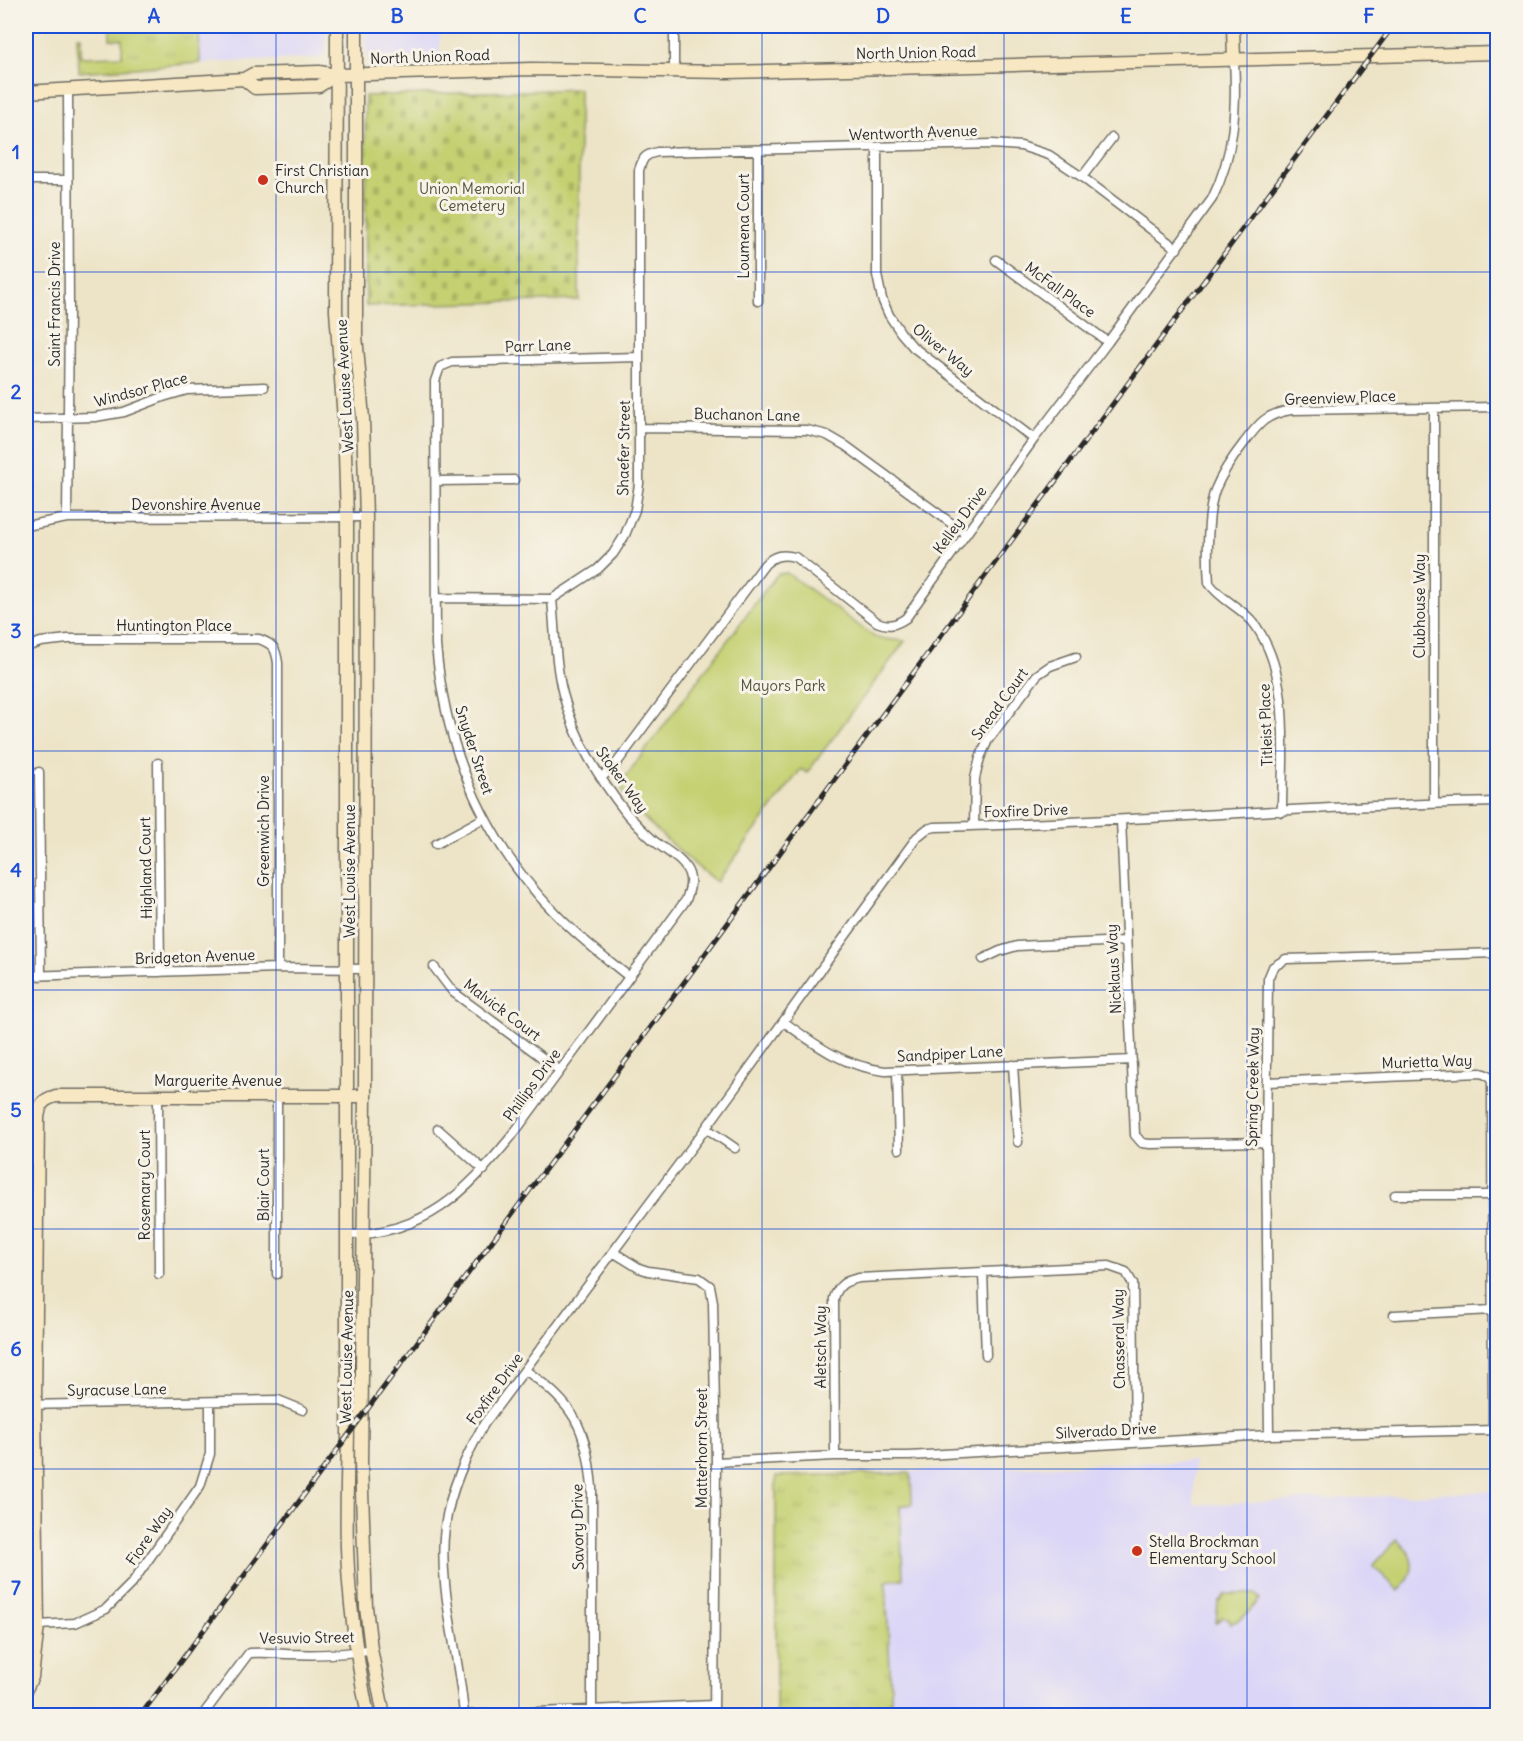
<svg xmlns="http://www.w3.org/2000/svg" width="1523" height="1741" font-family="Delius,sans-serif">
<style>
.built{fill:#dbd6f7}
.grass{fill:url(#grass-tufts);stroke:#787e4e;stroke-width:1.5}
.cemetery{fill:url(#cemetery-stones);stroke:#787e4e;stroke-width:1.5}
.park{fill:#c4d071;stroke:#787e4e;stroke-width:1.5}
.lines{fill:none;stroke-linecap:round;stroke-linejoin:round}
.street-casing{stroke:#6f6c62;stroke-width:11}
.secondary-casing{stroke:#6f6c62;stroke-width:15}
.street{stroke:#fff;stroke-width:8}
.secondary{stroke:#f7e8c3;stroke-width:12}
.rail-casing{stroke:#2b2b2b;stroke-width:5}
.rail{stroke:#f7f3e8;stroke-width:3;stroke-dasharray:9;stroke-linecap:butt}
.grid{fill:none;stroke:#1d4ed8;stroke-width:1.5;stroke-opacity:0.55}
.poi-dot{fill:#c8321e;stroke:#f7f3e8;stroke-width:2}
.labels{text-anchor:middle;stroke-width:6;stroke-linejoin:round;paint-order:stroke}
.street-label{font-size:15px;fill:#2b2b2b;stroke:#f7f3e8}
.poi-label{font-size:15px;fill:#2b2b2b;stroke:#f7f3e8;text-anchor:start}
.park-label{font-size:15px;fill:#51543c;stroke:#f7f3e8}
.neatline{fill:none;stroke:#1d4ed8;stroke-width:2}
.grid-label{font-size:20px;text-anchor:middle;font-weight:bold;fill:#1d4ed8}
</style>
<defs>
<pattern id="grass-tufts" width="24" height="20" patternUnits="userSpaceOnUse" patternTransform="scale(1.5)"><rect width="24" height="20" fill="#c4d071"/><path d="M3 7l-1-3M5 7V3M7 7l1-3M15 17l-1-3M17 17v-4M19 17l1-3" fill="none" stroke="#a9b362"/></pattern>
<pattern id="cemetery-stones" width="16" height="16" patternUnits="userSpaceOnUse" patternTransform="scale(1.5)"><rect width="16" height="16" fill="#c4d071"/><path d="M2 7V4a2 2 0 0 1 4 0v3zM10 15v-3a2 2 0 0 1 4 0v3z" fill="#a9b362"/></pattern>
</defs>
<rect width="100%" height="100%" fill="#f7f3e8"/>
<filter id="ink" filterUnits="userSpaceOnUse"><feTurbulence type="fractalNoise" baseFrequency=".0167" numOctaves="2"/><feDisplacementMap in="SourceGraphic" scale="12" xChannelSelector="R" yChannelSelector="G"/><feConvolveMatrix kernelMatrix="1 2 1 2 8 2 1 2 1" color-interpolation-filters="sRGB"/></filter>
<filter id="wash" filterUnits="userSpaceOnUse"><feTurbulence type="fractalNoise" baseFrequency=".008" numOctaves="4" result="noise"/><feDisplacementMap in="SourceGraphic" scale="24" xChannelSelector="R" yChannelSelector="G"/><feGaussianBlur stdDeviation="1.35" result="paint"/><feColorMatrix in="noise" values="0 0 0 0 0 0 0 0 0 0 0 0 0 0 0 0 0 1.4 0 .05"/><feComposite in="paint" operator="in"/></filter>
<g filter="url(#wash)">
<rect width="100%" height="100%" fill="#ede4c7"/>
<path class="built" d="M 199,26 L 326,26 L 326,52 L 320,58 L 200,63 Z
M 366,26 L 440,26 L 440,57 L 369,58 L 366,51 Z
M 1194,1461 L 1194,1505 L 1497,1491 L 1497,1715 L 776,1715 L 776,1476 Z"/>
<path class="grass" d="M 110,26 L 199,26 L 200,63 L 79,72 L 77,36 L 81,36 L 81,57 L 122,56 L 122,39 L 110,39 Z
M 911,1473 L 912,1504 L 900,1506 L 903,1579 L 886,1581 L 892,1715 L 776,1715 L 776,1476 Z"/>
<path class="cemetery" d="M 579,89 L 579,300 L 366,306 L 365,96 Z"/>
<path class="park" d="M 787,573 L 876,638 L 905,641 L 807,773 L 801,769 L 717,882 C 700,870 626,807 622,790 C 621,786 622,784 623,780 L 775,577 L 778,574 Z
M 1397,1539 C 1417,1557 1417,1571 1399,1591 L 1373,1566 Z
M 1225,1594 L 1255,1594 L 1260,1599 C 1252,1608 1244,1620 1231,1623 L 1229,1619 L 1222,1617 L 1216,1623 L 1218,1602 Z"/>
</g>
<g filter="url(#ink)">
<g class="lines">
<defs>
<path id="street" d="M 674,26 L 674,72
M 877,148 L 877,275 L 882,299 L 889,315 L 901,333 L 913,347 L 1034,439
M 1082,177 L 1112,138
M 26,180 L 68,180
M 996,260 L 1108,342
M 758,301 L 758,150
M 1434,409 L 1434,803
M 26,419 L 95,417 L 124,412 L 163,397 L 187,390 L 264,387
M 639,428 L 807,430 L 827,435 L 846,446 L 966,534
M 436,481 L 514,480
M 67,518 L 69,311 L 68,90
M 26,526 L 67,518 L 366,517
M 436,598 L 552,599 L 598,569 L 613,554 L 625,535 L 635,510 L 639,484 L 639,170 C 643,158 644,155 657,152 L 992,144 L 1021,146 L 1049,155 L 1082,177 L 1177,249
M 26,647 L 41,642 L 68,639 L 259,639 C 273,644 276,648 278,663 L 278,968
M 158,763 L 160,972
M 39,772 L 41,976
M 601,778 L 616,764 L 765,564 C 775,555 782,554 795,557 L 877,622 C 888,627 896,625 906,618 L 1034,439 L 1108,342 L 1212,199 C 1234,155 1237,109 1234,60
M 1282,812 C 1282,751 1292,679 1256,626 C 1244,608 1221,601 1209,583 C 1207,558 1207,513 1215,490 C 1222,473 1233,457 1244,443 C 1259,423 1266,414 1291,410 L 1498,407
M 1121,820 L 1135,1135 L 1142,1143 L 1150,1144 L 1266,1142
M 974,826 L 975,778 L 980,758 L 988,740 L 1037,675 L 1050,666 L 1076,657
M 436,844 L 484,818
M 983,959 L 1000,951 L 1017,946 L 1126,941
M 434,967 L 453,992 L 559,1070
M 26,976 L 278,968 L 365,969
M 628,976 C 603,956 577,936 555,913 C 482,839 445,747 436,645 L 435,381 L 440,367 L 452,362 L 638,357
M 784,1022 C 817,1046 843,1066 885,1071 L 1132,1060
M 1013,1065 L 1018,1142
M 897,1071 L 899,1149
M 1267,1082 L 1480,1073 C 1486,1074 1490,1076 1492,1082 L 1493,1430
M 158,1096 L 159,1274
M 277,1096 L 277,1274
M 706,1128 L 735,1148
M 438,1129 L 484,1170
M 1395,1195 L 1492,1195
M 348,1235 C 426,1233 464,1194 511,1137 L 686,900 C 689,891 692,884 689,874 C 684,859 664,850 653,840 C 644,832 635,823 627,814 C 598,777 575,740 563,694 C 555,664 555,630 552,599
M 613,1252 L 639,1268 L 648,1271 L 699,1278 L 710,1286 L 713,1302 L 716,1462 L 714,1716
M 983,1273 L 986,1355
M 1394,1315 L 1493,1310
M 525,1370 C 575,1405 586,1427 592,1487 L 592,1709
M 26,1405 L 278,1400 L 303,1410
M 1269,1435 L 1266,1142 L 1268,979 L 1273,967 L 1286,959 L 1498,953
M 835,1456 L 834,1298 C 839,1284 845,1281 859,1278 L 1109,1266 L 1126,1272 L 1133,1284 L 1135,1443
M 716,1462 L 835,1456 L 909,1456 L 1269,1435 L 1498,1430
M 38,1625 L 75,1623 L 106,1609 L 132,1583 L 200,1486 L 210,1454 L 210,1402
M 464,1715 L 714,1705
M 202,1716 L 249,1653 C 262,1652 274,1653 287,1654 C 314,1655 345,1655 371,1649
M 464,1716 C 460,1656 437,1585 445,1527 C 450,1490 466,1456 484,1424 L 706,1128 L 917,837 L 927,829 L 935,827 C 1123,823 1310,805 1498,802"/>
<path id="secondary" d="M 337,26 L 336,311 L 344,420 L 347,518 L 347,1348 C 351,1415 345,1482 347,1548 C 349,1605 357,1660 368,1716
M 356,26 L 356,335 L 363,419 L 366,517 L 365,1096 L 361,1463 L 366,1607 L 371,1649 L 384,1716
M 1233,26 L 1234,60
M 244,79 L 255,88 L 319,86 L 336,75
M 26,92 L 244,79 L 253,74 L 319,72 L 336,75 L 531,69 L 728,72 L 1498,53
M 26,1689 L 32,1677 L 38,1625 L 35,1404 L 38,1118 C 40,1104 42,1100 56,1096 L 365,1096"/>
</defs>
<use href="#street" class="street-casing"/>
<use href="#secondary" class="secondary-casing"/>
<use href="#street" class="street"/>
<use href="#secondary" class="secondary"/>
<defs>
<path id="rail" d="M 140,1716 L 1393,26"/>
</defs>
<use href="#rail" class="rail-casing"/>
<use href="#rail" class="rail"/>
</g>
</g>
<path class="grid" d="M 276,26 L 276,1716M 519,26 L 519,1716M 762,26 L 762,1716M 1004,26 L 1004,1716M 1247,26 L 1247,1716M 26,272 L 1498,272M 26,512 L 1498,512M 26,751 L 1498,751M 26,990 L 1498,990M 26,1229 L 1498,1229M 26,1469 L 1498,1469"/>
<g class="poi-dot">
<circle cx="263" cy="180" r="6"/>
<circle cx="1137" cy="1551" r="6"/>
</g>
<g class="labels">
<g class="street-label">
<text transform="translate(916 53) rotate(-1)" y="5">North Union Road</text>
<text transform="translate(430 57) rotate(-2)" y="5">North Union Road</text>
<text transform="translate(913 133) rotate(-2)" y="5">Wentworth Avenue</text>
<text transform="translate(744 226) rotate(-90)" y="5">Loumena Court</text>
<text transform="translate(1060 290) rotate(36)" y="5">McFall Place</text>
<text transform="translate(55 304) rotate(-90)" y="5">Saint Francis Drive</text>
<text transform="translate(538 346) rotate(-2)" y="5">Parr Lane</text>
<text transform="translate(943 350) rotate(39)" y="5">Oliver Way</text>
<text transform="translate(345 386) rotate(-93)" y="5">West Louise Avenue</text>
<text transform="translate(141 390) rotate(-15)" y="5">Windsor Place</text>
<text transform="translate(1340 398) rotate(-2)" y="5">Greenview Place</text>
<text transform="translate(747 415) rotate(1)" y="5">Buchanon Lane</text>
<text transform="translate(624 448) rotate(-89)" y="5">Shaefer Street</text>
<text x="196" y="510">Devonshire Avenue</text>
<text transform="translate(960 520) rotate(-54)" y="5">Kelley Drive</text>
<text transform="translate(1420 606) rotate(-90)" y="5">Clubhouse Way</text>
<text x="174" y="631">Huntington Place</text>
<text transform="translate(1000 704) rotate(-54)" y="5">Snead Court</text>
<text transform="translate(1266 725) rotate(-92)" y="5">Titleist Place</text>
<text transform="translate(474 750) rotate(72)" y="5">Snyder Street</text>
<text transform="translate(622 780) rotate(54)" y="5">Stoker Way</text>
<text transform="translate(1026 811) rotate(-2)" y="5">Foxfire Drive</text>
<text transform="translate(264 831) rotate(-90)" y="5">Greenwich Drive</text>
<text transform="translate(146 868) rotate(-91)" y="5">Highland Court</text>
<text transform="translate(350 871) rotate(-90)" y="5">West Louise Avenue</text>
<text transform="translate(195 957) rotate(-2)" y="5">Bridgeton Avenue</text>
<text transform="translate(1114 969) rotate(-93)" y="5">Nicklaus Way</text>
<text transform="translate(502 1010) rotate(37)" y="5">Malvick Court</text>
<text transform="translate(950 1054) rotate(-3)" y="5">Sandpiper Lane</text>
<text transform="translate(1427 1062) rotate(-2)" y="5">Murietta Way</text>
<text x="218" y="1086">Marguerite Avenue</text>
<text transform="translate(532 1085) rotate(-54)" y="5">Phillips Drive</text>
<text transform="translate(1253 1087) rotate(-89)" y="5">Spring Creek Way</text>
<text transform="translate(145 1185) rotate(-90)" y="5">Rosemary Court</text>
<text transform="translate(264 1185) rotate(-90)" y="5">Blair Court</text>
<text transform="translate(1119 1339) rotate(-91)" y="5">Chasseral Way</text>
<text transform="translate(821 1347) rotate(-90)" y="5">Aletsch Way</text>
<text transform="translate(347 1357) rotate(-89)" y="5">West Louise Avenue</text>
<text transform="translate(495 1389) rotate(-54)" y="5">Foxfire Drive</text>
<text transform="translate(117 1390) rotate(-1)" y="5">Syracuse Lane</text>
<text transform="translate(1106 1431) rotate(-3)" y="5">Silverado Drive</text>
<text transform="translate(702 1448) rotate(-90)" y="5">Matterhorn Street</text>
<text transform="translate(578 1527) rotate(-91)" y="5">Savory Drive</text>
<text transform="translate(149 1536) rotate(-55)" y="5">Fiore Way</text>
<text transform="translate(307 1638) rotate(-1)" y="5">Vesuvio Street</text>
</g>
<g class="poi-label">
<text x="275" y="176">First Christian<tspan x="275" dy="17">Church</tspan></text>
<text x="1149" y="1547">Stella Brockman<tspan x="1149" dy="17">Elementary School</tspan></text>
</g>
<g class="park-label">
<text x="472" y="194">Union Memorial<tspan x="472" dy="17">Cemetery</tspan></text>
<text x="783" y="691">Mayors Park</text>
</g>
</g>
<rect width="1523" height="1741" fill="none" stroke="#f7f3e8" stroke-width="66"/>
<rect x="33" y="33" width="1457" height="1675" class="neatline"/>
<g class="grid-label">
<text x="154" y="23">A</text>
<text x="397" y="23">B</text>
<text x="640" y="23">C</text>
<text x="883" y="23">D</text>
<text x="1126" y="23">E</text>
<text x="1369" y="23">F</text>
<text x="16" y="159">1</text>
<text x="16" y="399">2</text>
<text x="16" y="638">3</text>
<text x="16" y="877">4</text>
<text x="16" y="1117">5</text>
<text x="16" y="1356">6</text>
<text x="16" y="1595">7</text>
</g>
</svg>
